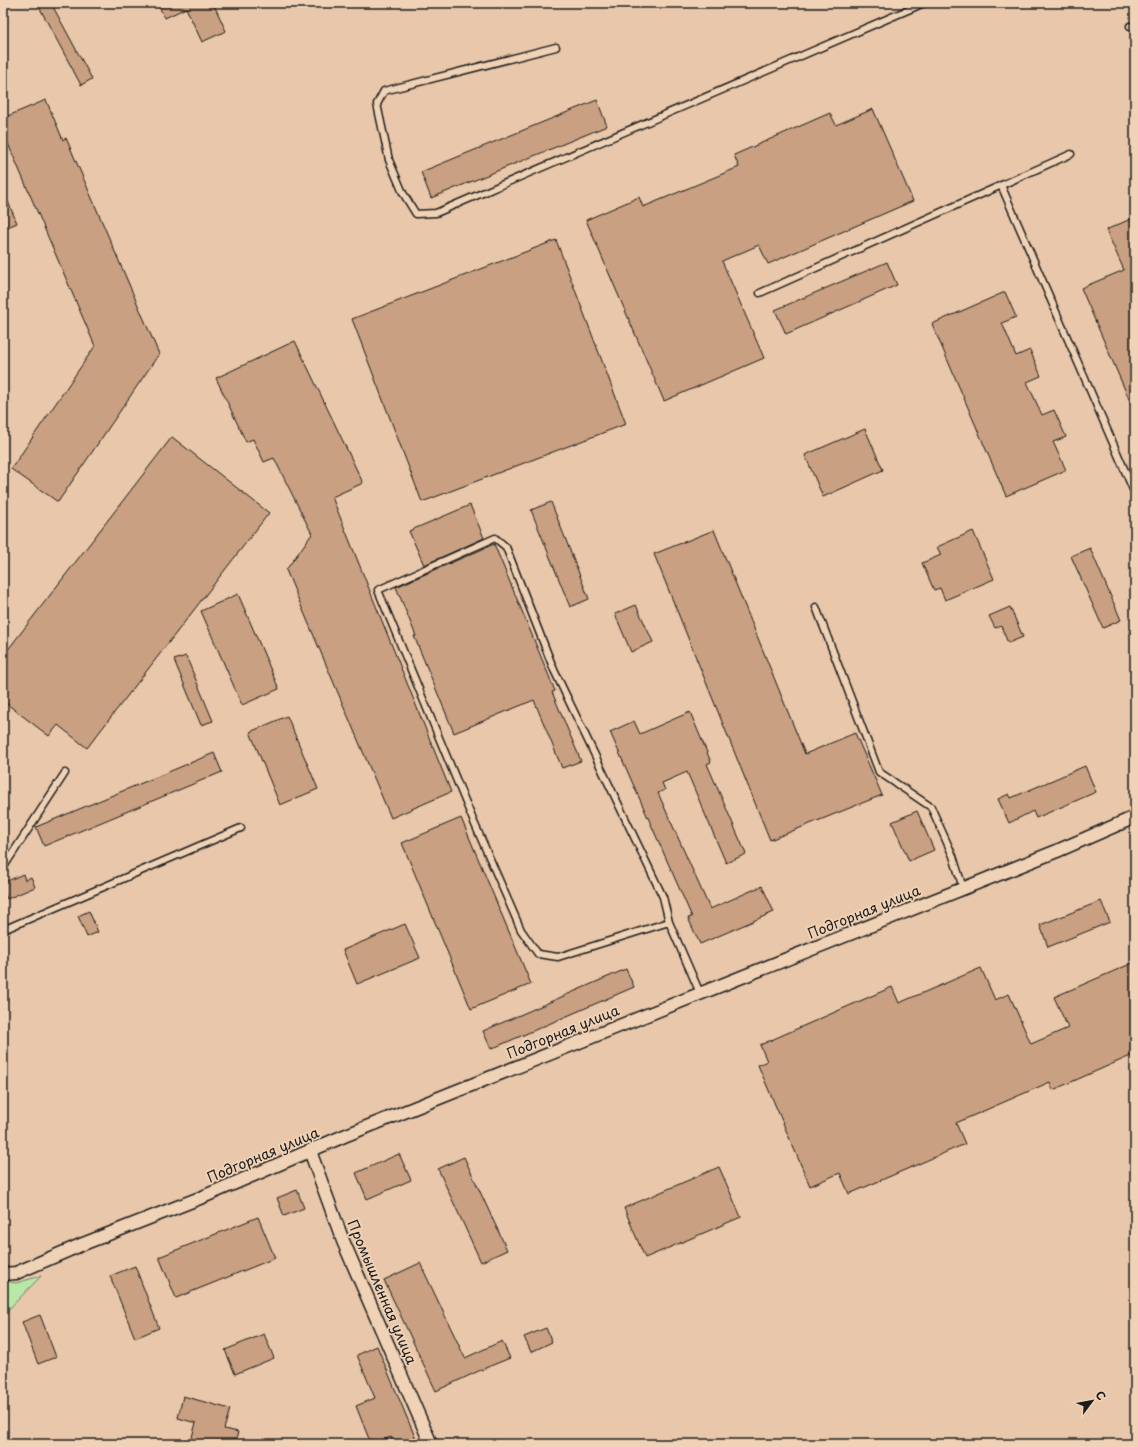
<svg xmlns="http://www.w3.org/2000/svg" width="1138" height="1447" font-family="'Playpen Sans',sans-serif">
<style>
.green{fill:#b8e8a7;stroke:#6a8262}
.building{fill:#c9a081;stroke:#1c1c1c}
.lines{fill:none;stroke-linecap:round;stroke-linejoin:round}
.lane-casing{stroke:#1c1c1c;stroke-width:9}
.street-casing{stroke:#1c1c1c;stroke-width:15}
.lane{stroke:#f0d3b7;stroke-width:6}
.street{stroke:#f0d3b7;stroke-width:12}
.labels{text-anchor:middle;stroke-width:3.5;stroke-linejoin:round;paint-order:stroke}
.street-label{font-size:14px;fill:#1c1c1c;stroke:#f0d3b7}
</style>
<rect width="100%" height="100%" fill="#e9c7aa"/>
<filter id="ink" filterUnits="userSpaceOnUse"><feTurbulence type="fractalNoise" baseFrequency=".025" numOctaves="2"/><feDisplacementMap in="SourceGraphic" scale="8" xChannelSelector="R" yChannelSelector="G"/><feConvolveMatrix kernelMatrix="1 2 1 2 8 2 1 2 1" color-interpolation-filters="sRGB"/></filter>
<g filter="url(#ink)">
<path class="green" d="M 41,1276 L 3,1315 L 3,1281 L 16,1283 Z"/>
<path class="building" d="M 37,3 L 51,3 L 92,79 L 81,85 Z
M 157,3 L 213,3 L 226,31 L 202,42 L 186,8 L 165,18 Z
M 46,100 L 63,140 L 66,138 L 159,354 L 58,502 L 11,469 L 95,346 L 3,132 L 3,118 Z
M 597,100 L 607,126 L 431,198 L 421,172 Z
M 873,109 L 913,201 L 768,264 L 759,245 L 722,261 L 764,358 L 664,401 L 586,220 L 639,197 L 643,207 L 739,167 L 734,155 L 830,113 L 836,125 Z
M 3,190 L 17,223 L 3,229 Z
M 1135,217 L 1135,413 L 1081,288 L 1124,270 L 1106,230 Z
M 556,240 L 626,424 L 422,502 L 352,319 Z
M 887,262 L 897,285 L 786,334 L 775,310 Z
M 1005,292 L 1016,317 L 1002,323 L 1016,356 L 1030,350 L 1041,376 L 1027,382 L 1042,415 L 1054,410 L 1066,437 L 1053,442 L 1066,470 L 1006,496 L 932,324 Z
M 295,341 L 363,483 L 332,497 L 451,792 L 391,818 L 286,570 L 312,534 L 274,458 L 264,462 L 253,439 L 246,442 L 216,378 Z
M 865,429 L 883,470 L 823,497 L 805,455 Z
M 172,437 L 269,513 L 87,748 L 58,725 L 49,736 L 3,701 L 3,656 Z
M 551,502 L 589,599 L 570,607 L 531,510 Z
M 470,505 L 484,538 L 424,565 L 409,531 Z
M 714,530 L 805,754 L 855,733 L 882,795 L 770,840 L 654,554 Z
M 973,531 L 994,579 L 945,600 L 940,588 L 934,590 L 922,563 L 941,555 L 937,547 Z
M 494,544 L 532,635 L 555,691 L 552,692 L 581,761 L 562,768 L 534,700 L 454,733 L 414,636 L 416,636 L 396,587 Z
M 1090,548 L 1121,620 L 1103,628 L 1071,556 Z
M 238,594 L 279,689 L 242,705 L 201,611 Z
M 636,605 L 653,642 L 631,652 L 615,614 Z
M 1010,607 L 1023,637 L 1008,643 L 1001,626 L 995,628 L 989,616 Z
M 186,656 L 213,721 L 201,725 L 174,660 Z
M 690,712 L 711,762 L 707,764 L 746,854 L 726,863 L 687,772 L 662,783 L 665,790 L 658,793 L 710,909 L 762,886 L 774,912 L 700,944 L 688,918 L 692,917 L 610,732 L 634,721 L 640,734 Z
M 287,716 L 318,789 L 280,805 L 250,732 Z
M 214,753 L 222,772 L 44,846 L 36,827 Z
M 1085,766 L 1096,792 L 1036,818 L 1033,811 L 1009,823 L 998,799 L 1009,794 L 1011,798 Z
M 917,811 L 934,850 L 909,861 L 892,822 Z
M 461,818 L 531,984 L 471,1009 L 402,843 Z
M 23,874 L 25,880 L 31,877 L 35,887 L 7,899 L 3,890 L 3,883 Z
M 1101,901 L 1110,922 L 1048,947 L 1040,925 Z
M 89,911 L 98,932 L 87,937 L 78,916 Z
M 405,924 L 420,958 L 357,984 L 343,950 Z
M 1135,962 L 1135,1054 L 1053,1090 L 1050,1082 L 956,1123 L 965,1144 L 849,1194 L 840,1173 L 810,1186 L 758,1065 L 767,1061 L 760,1045 L 892,987 L 899,1003 L 981,968 L 995,1000 L 1009,994 L 1031,1044 L 1068,1028 L 1054,997 Z
M 626,969 L 634,987 L 491,1049 L 483,1031 Z
M 399,1154 L 411,1180 L 367,1199 L 356,1173 Z
M 464,1157 L 507,1250 L 481,1262 L 438,1169 Z
M 719,1167 L 741,1217 L 645,1258 L 624,1208 Z
M 297,1190 L 304,1208 L 284,1216 L 277,1198 Z
M 258,1217 L 275,1258 L 176,1298 L 159,1257 Z
M 420,1263 L 465,1358 L 502,1341 L 510,1358 L 483,1369 L 436,1391 L 384,1280 Z
M 135,1266 L 159,1328 L 135,1338 L 110,1276 Z
M 40,1315 L 56,1357 L 38,1364 L 22,1322 Z
M 546,1328 L 552,1342 L 531,1352 L 524,1337 Z
M 264,1334 L 274,1358 L 235,1374 L 225,1350 Z
M 377,1346 L 418,1444 L 394,1444 L 391,1437 L 371,1444 L 356,1406 L 375,1398 L 357,1355 Z
M 183,1396 L 230,1409 L 224,1429 L 238,1432 L 235,1444 L 190,1444 L 196,1423 L 178,1418 Z"/>
<g class="lines">
<defs>
<path id="lane" d="M 1130,26 L 1135,28
M 556,47 L 384,91 L 377,104 L 389,160 L 403,193 L 416,214 L 436,213 L 924,3
M 1001,185 L 1135,494
M 760,293 L 1071,154
M 816,607 L 879,772 L 931,807 L 953,856 L 963,888
M 3,868 L 65,773
M 669,922 L 558,957 L 538,954 L 521,930 L 473,820 L 378,590 L 495,538 L 506,547 L 554,670 L 663,897 L 669,922 L 700,993
M 3,930 L 241,828"/>
<path id="street" d="M 310,1151 L 343,1241 L 431,1444
M 3,1274 L 16,1273 L 83,1244 L 205,1196 L 344,1136 L 1057,851 L 1135,817"/>
</defs>
<use href="#lane" class="lane-casing"/>
<use href="#street" class="street-casing"/>
<use href="#lane" class="lane"/>
<use href="#street" class="street"/>
</g>
</g>
<g class="labels">
<g class="street-label">
<text transform="translate(864 912) rotate(-22)" y="5">Подгорная улица</text>
<text transform="translate(563 1032) rotate(-22)" y="5">Подгорная улица</text>
<text transform="translate(263 1155) rotate(-23)" y="5">Подгорная улица</text>
<text transform="translate(382 1292) rotate(67)" y="5">Промышленная улица</text>
</g>
</g>
<rect width="1138" height="1447" fill="none" stroke="#f0d3b7" stroke-width="16"/>
<rect x="8" y="8" width="1122" height="1431" fill="none" stroke="#1c1c1c" stroke-width="1.5" filter="url(#ink)"/>
<g transform="translate(1092 1401) rotate(58)" stroke="#f0d3b7" stroke-width="3" paint-order="stroke">
<path d="M0-3L7 15L0 10L-7 15Z" fill="#1c1c1c"/>
<text y="-6" font-size="11" font-weight="bold" text-anchor="middle" fill="#1c1c1c">С</text>
</g>
</svg>
